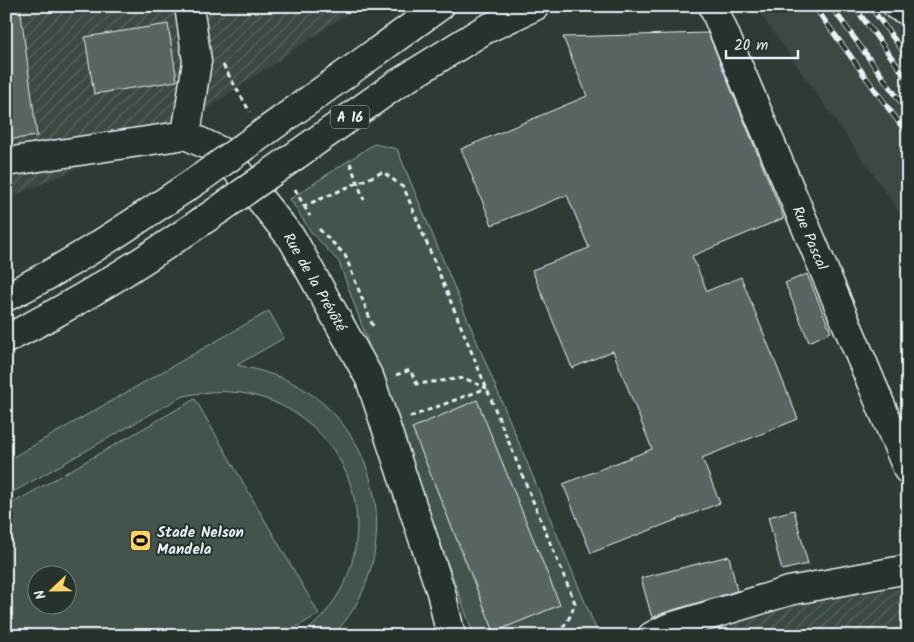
<svg xmlns="http://www.w3.org/2000/svg" width="914" height="642" font-family="Kalam,sans-serif">
<style>
.built{fill:#3b4843}
.industrial{fill:url(#industrial-furrows)}
.park{fill:#45524e;stroke:#96a2a3;fill-rule:evenodd}
.building{fill:#596563;stroke:#e8f1f8}
.lines{fill:none;stroke-linecap:round;stroke-linejoin:round}
.minor-casing{stroke:#e8f1f8;stroke-width:31}
.highway-casing{stroke:#e8f1f8;stroke-width:31}
.path{stroke:#e8f1f8;stroke-width:3;stroke-dasharray:5 4;stroke-linecap:butt}
.minor{stroke:#26332d;stroke-width:28}
.highway{stroke:#26332d;stroke-width:28}
.rail-casing{stroke:#e8f1f8;stroke-width:5.5}
.rail{stroke:#26332d;stroke-width:4;stroke-dasharray:11;stroke-linecap:butt}
.highway-bridge-casing{stroke:#e8f1f8;stroke-width:31;stroke-linecap:butt}
.highway-bridge{stroke:#26332d;stroke-width:28}
.labels{text-anchor:middle;stroke-width:4;stroke-linejoin:round;paint-order:stroke}
.shield{fill:#26332d;stroke:#aeb8bb;stroke-width:1}
.shield-label{font-size:14px;font-weight:bold;fill:#e8f1f8}
.street-label{font-size:15px;fill:#e8f1f8;stroke:#26332d}
.poi-label{font-size:15px;font-weight:bold;fill:#e8f1f8;stroke:#26332d;text-anchor:start}
</style>
<defs>
<pattern id="industrial-furrows" width="10" height="10" patternUnits="userSpaceOnUse" patternTransform="scale(1.25)"><rect width="10" height="10" fill="#3b4843"/><path d="M-1 1l2-2M0 10L10 0M9 11l2-2" fill="none" stroke="#57635f"/></pattern>
</defs>
<rect width="100%" height="100%" fill="#2e3b35"/>
<filter id="ink" filterUnits="userSpaceOnUse"><feTurbulence type="fractalNoise" baseFrequency=".02" numOctaves="2"/><feDisplacementMap in="SourceGraphic" scale="10" xChannelSelector="R" yChannelSelector="G"/><feConvolveMatrix kernelMatrix="1 2 1 2 8 2 1 2 1" color-interpolation-filters="sRGB"/></filter>
<g filter="url(#ink)">
<path class="built" d="M 755,6 L 890,6 L 908,30 L 908,224 Z"/>
<path class="industrial" d="M 6,6 L 358,6 L 192,119 L 6,199 Z
M 908,587 L 908,636 L 691,636 L 714,624 L 788,606 Z"/>
<path class="park" d="M 374,144 L 397,149 L 599,636 L 474,636 L 339,262 L 311,232 L 290,199 Z
M 269,311 L 284,338 L 237,365 C 263,371 286,377 308,392 C 389,446 400,568 332,636 L 300,636 C 324,619 342,594 351,566 C 382,459 286,368 181,397 L 6,496 L 6,461 Z
M 195,399 L 319,614 L 281,636 L 6,636 L 6,507 ZM 38,574 L 68,574 L 68,604 L 38,604 Z"/>
<path class="building" d="M 6,6 L 20,6 L 37,136 L 6,140 Z
M 168,24 L 177,81 L 94,94 L 85,37 Z
M 708,33 L 784,218 L 692,256 L 707,291 L 741,277 L 798,419 L 702,458 L 720,503 L 591,553 L 563,484 L 652,449 L 613,351 L 572,368 L 532,270 L 589,248 L 567,195 L 492,225 L 461,149 L 587,96 L 563,37 Z
M 807,274 L 831,332 L 809,342 L 785,283 Z
M 477,400 L 560,605 L 494,632 L 412,428 Z
M 794,510 L 808,564 L 782,570 L 768,517 Z
M 729,556 L 737,591 L 663,613 L 652,618 L 641,578 Z"/>
<g class="lines">
<defs>
<path id="minor" d="M 713,6 L 908,470
M 186,135 L 197,61 L 189,6
M 6,162 L 186,135 L 222,152 L 293,240 L 370,379 L 441,592 L 451,636
M 652,636 L 668,628 L 789,591 L 908,569"/>
<path id="highway" d="M 897,6 L 908,11
M 484,30 L 535,6
M 375,53 L 440,6
M 6,297 C 74,264 136,221 199,179
M 6,339 C 81,302 151,256 220,209"/>
</defs>
<use href="#minor" class="minor-casing"/>
<use href="#highway" class="highway-casing"/>
<path class="path" d="M 223,65 L 250,112
M 350,163 L 364,200
M 295,189 L 304,206 L 383,172 L 404,188 L 575,603 C 569,621 565,630 546,636
M 304,206 L 310,216
M 319,229 L 345,255 L 374,329
M 396,375 L 410,370 L 417,384 L 464,378 L 486,388
M 410,417 L 487,388"/>
<use href="#minor" class="minor"/>
<use href="#highway" class="highway"/>
<defs>
<path id="rail" d="M 814,6 L 908,135
M 831,6 L 908,112
M 854,6 L 908,80
M 870,6 L 908,58"/>
</defs>
<use href="#rail" class="rail-casing"/>
<use href="#rail" class="rail"/>
<defs>
<path id="highway-bridge" d="M 199,179 L 375,53
M 220,209 L 394,86 L 484,30"/>
</defs>
<use href="#highway-bridge" class="highway-bridge-casing"/>
<use href="#highway-bridge" class="highway-bridge"/>
</g>
</g>
<defs>
<symbol id="stadium-square" viewBox="-11 -11 22 22"><rect x="-9" y="-9" width="18" height="18" rx="4" fill="#ffd166" stroke="#26332d"/><path d="M0-5a6.5 5 0 1 0 0 10a6.5 5 0 1 0 0-10ZM-3.5-1.8h7v3.6h-7Z" fill="#111"/></symbol>
</defs>
<g fill-rule="evenodd">
<use href="#stadium-square" x="128" y="528" width="25" height="25"/>
</g>
<g class="labels">
<rect class="shield" x="331" y="105.5" width="38" height="23" rx="4"/>
<g class="shield-label">
<text x="350" y="122">A 16</text>
</g>
<g class="street-label">
<text transform="translate(810 238) rotate(67)" y="5">Rue Pascal</text>
<text transform="translate(315 282) rotate(60)" y="5">Rue de la Prévôté</text>
</g>
<g class="poi-label">
<text x="157" y="537">Stade Nelson<tspan x="157" dy="17">Mandela</tspan></text>
</g>
</g>
<rect width="914" height="642" fill="none" stroke="#26332d" stroke-width="25"/>
<rect x="12" y="12" width="889" height="617" fill="none" stroke="#e8f1f8" stroke-width="2" filter="url(#ink)"/>
<g transform="translate(52 590) rotate(248)"><circle r="24" fill="#26332d" stroke="#747f7e"/>
<path d="M0-4L9 19L0 12L-9 19Z" fill="#ffd166"/>
<text y="-8" font-size="14" font-weight="bold" text-anchor="middle" fill="#e8f1f8">N</text>
</g>
<path d="M726 50v8h72v-8" fill="none" stroke="#e8f1f8" stroke-width="2.5"/>
<text x="734" y="50" font-size="15" fill="#e8f1f8" stroke="#26332d" stroke-width="4" paint-order="stroke">20 m</text>
</svg>
